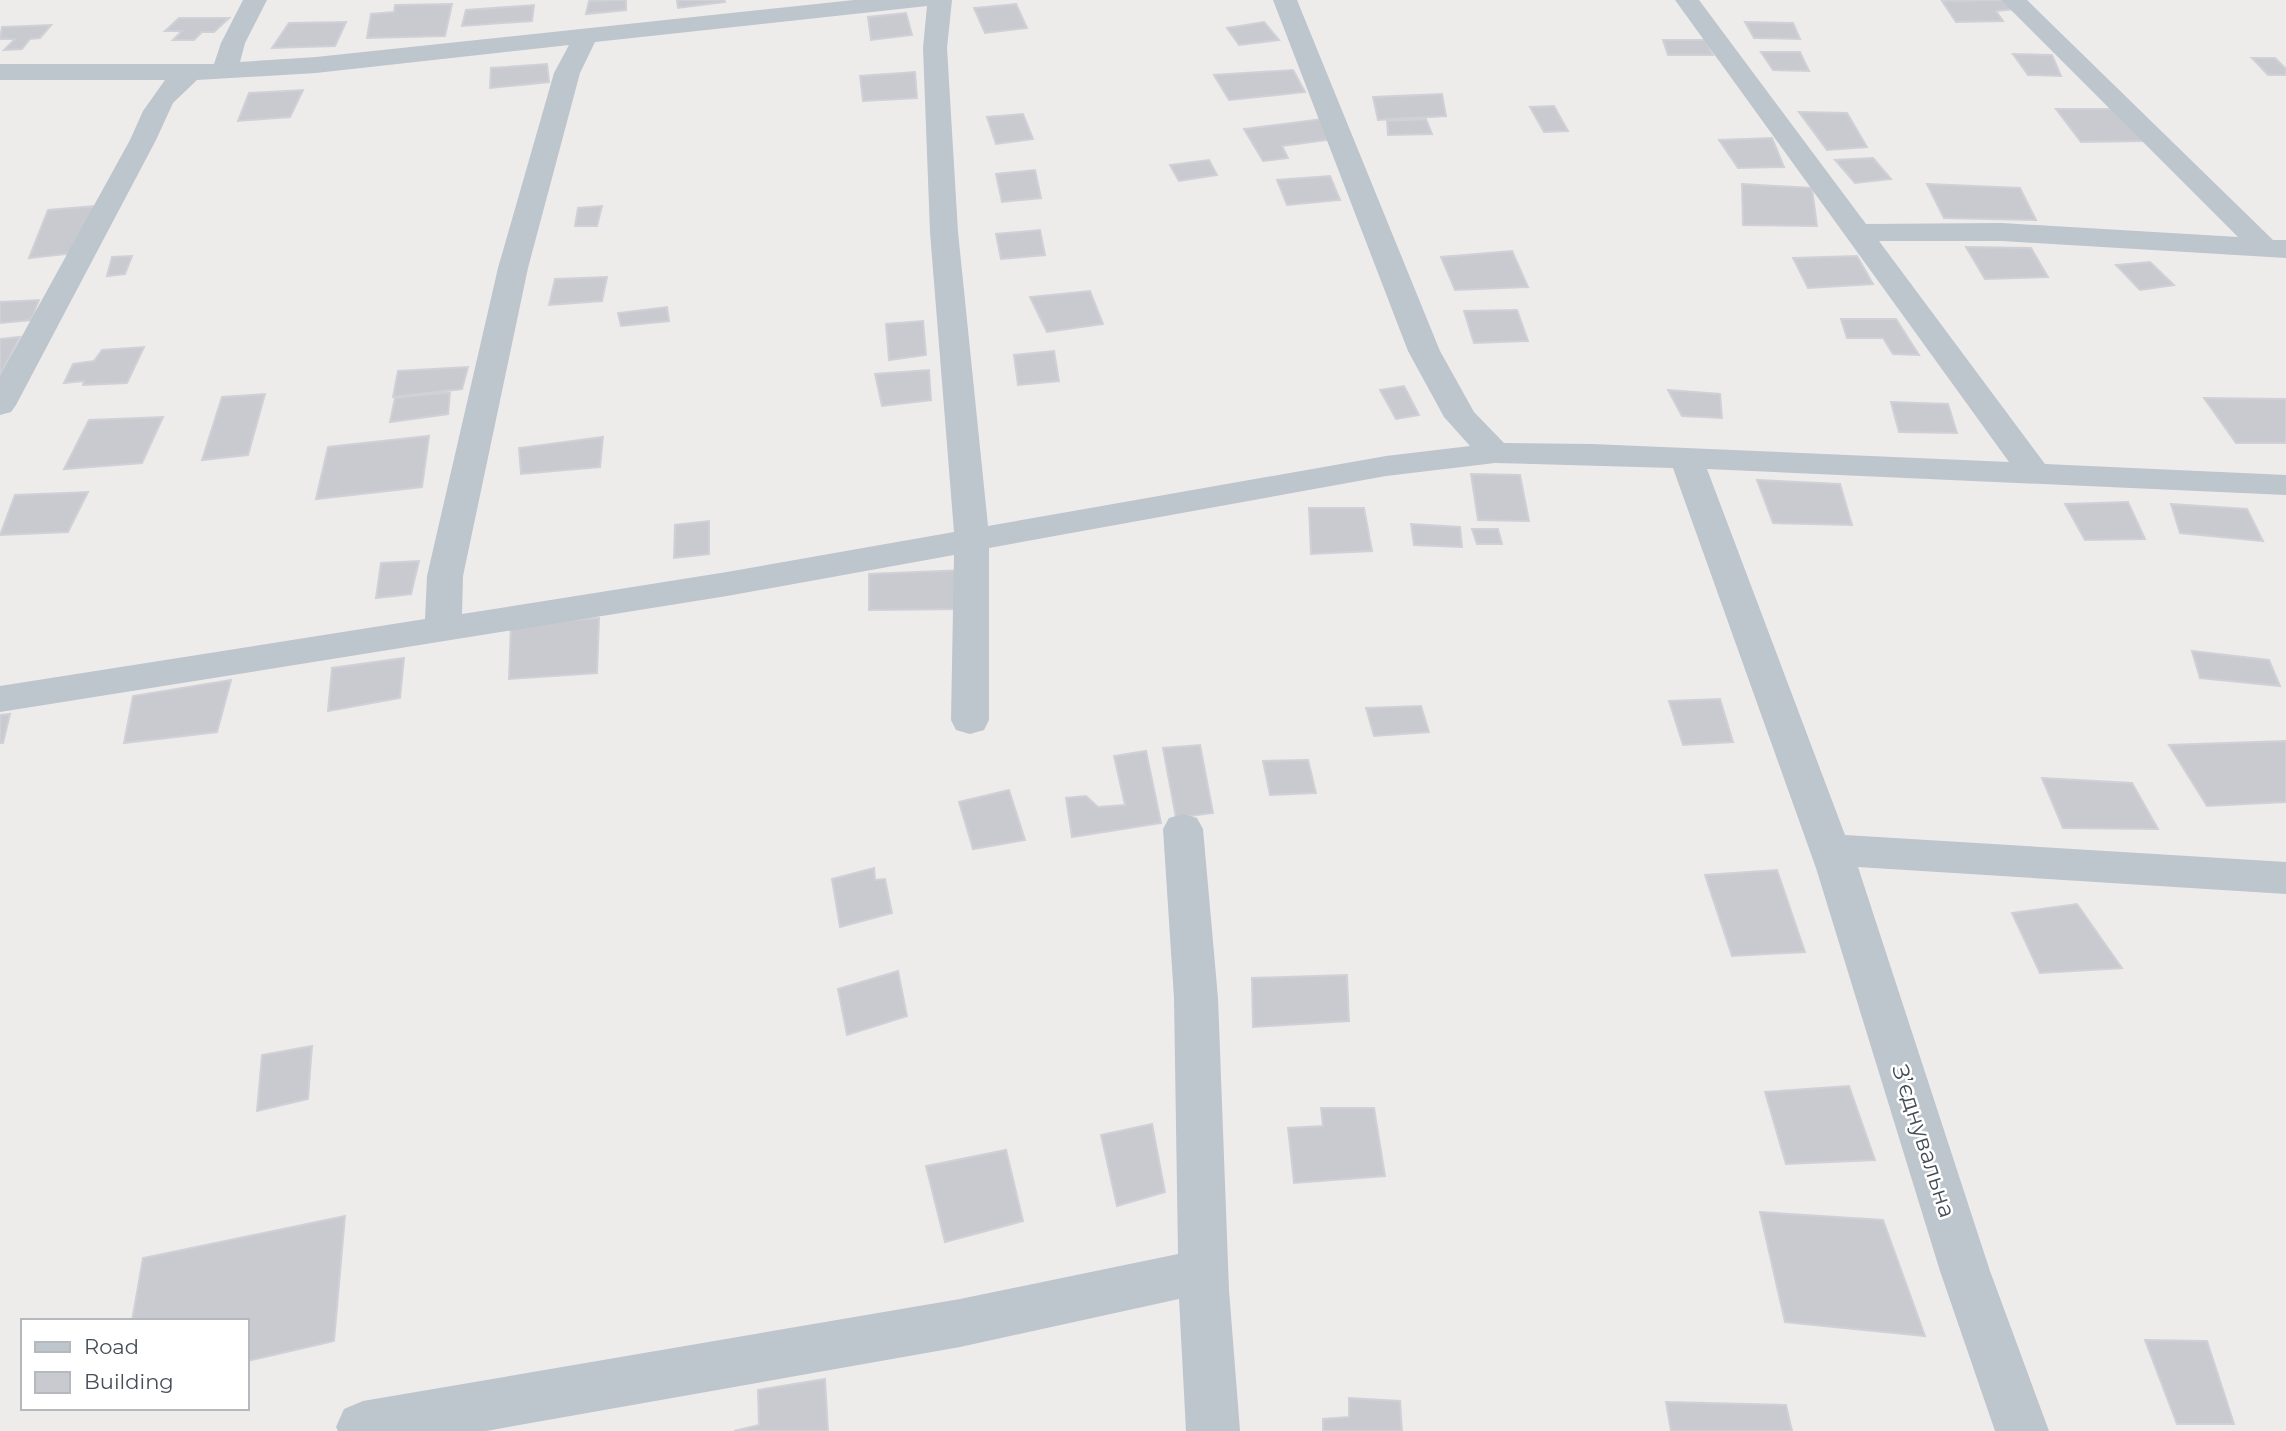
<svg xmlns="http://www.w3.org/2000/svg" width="2286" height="1431" font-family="Montserrat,sans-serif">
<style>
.building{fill:#c8cad0;stroke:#d0d1d7;stroke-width:2}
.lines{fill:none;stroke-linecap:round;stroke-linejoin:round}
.minor{fill:#bdc5cd;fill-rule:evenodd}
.labels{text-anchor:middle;stroke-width:5;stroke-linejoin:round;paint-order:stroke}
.near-street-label{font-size:23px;fill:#454e57;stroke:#fff}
</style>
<rect width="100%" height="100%" fill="#eeebeb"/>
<path class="building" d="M 626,0 L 626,10 L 586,14 L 589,1 Z
M 677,0 L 724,0 L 725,2 L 678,8 Z
M 2007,0 L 2016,9 L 1996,11 L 2003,21 L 1956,22 L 1942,1 Z
M 452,4 L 445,36 L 367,38 L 371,14 L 394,12 L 395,5 Z
M 1016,4 L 1027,28 L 985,33 L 974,8 Z
M 534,5 L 532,21 L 462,26 L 466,10 Z
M 906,13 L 912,35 L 871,40 L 868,17 Z
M 179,18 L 229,18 L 214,32 L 202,32 L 194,40 L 173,40 L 182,31 L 165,31 Z
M 346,22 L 335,46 L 272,48 L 289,23 Z
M 1264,22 L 1279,40 L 1239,45 L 1227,28 Z
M 1745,22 L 1793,23 L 1800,39 L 1754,38 Z
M 51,25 L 40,38 L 30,39 L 22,49 L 4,50 L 15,39 L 0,39 L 2,27 Z
M 1663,40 L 1705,40 L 1713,55 L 1668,55 Z
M 1761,52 L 1800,52 L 1809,71 L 1773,70 Z
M 2013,54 L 2052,55 L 2061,76 L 2028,75 Z
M 2252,58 L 2275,58 L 2286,69 L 2286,75 L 2268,75 Z
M 547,64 L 549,82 L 490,88 L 491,68 Z
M 1293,70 L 1305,92 L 1229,100 L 1214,75 Z
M 915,72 L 917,98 L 863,101 L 860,76 Z
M 303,90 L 290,117 L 238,121 L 249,93 Z
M 1442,94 L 1446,116 L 1378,120 L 1373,97 Z
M 1554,106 L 1568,131 L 1544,132 L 1530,107 Z
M 2056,109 L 2115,109 L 2144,141 L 2081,142 Z
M 1799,112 L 1847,113 L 1867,147 L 1827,150 Z
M 1023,114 L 1033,139 L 996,144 L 987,117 Z
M 1322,119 L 1334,139 L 1282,146 L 1288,158 L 1263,161 L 1244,129 Z
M 1426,119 L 1432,134 L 1388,135 L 1387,121 Z
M 1772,138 L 1784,167 L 1738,168 L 1719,140 Z
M 1873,158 L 1891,179 L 1855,183 L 1835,160 Z
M 1209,160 L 1217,175 L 1179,181 L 1170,165 Z
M 1035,170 L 1041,198 L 1002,202 L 996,174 Z
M 1330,176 L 1340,200 L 1287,205 L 1277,180 Z
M 1742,184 L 1812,188 L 1817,226 L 1743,225 Z
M 1927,184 L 2020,188 L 2036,220 L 1944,218 Z
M 97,206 L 75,253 L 29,258 L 48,210 Z
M 602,206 L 597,226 L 575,226 L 578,208 Z
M 1040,230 L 1045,255 L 1001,259 L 996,234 Z
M 1966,247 L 2031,248 L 2048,277 L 1985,279 Z
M 1512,251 L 1528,287 L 1455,290 L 1441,257 Z
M 132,256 L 125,274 L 107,276 L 112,257 Z
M 1857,256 L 1873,284 L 1808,288 L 1793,258 Z
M 2150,262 L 2174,285 L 2140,290 L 2116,265 Z
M 607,277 L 602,301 L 549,305 L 555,279 Z
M 1090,291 L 1103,324 L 1047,332 L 1030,297 Z
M 39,300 L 31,320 L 0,323 L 0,302 Z
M 667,307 L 669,321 L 621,326 L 618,313 Z
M 1517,310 L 1528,341 L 1474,343 L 1464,311 Z
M 1841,319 L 1896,319 L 1919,355 L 1893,354 L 1883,338 L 1847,338 Z
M 923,321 L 926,355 L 889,360 L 886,324 Z
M 20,337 L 0,375 L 0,339 Z
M 144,347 L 127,383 L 83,385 L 84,381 L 64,383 L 73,364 L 94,361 L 102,350 Z
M 1054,351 L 1059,381 L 1018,385 L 1014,355 Z
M 468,367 L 462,389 L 393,397 L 398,371 Z
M 929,370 L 931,400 L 882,406 L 875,374 Z
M 1404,386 L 1419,415 L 1396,419 L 1380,390 Z
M 1668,390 L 1720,394 L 1722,418 L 1682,416 Z
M 450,392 L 448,414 L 390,422 L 395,398 Z
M 265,394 L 248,455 L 202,460 L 222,397 Z
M 2204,398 L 2286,399 L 2286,443 L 2236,443 Z
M 1891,402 L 1948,404 L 1957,433 L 1899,432 Z
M 163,417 L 142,463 L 64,469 L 89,420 Z
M 429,436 L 422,487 L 316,499 L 328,447 Z
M 603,437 L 600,467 L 521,474 L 519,448 Z
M 1471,474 L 1520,475 L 1529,521 L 1478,520 Z
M 1757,480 L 1840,484 L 1852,525 L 1773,523 Z
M 88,492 L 68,532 L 0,535 L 15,495 Z
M 2128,502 L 2145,539 L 2085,540 L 2065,504 Z
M 2171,504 L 2247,509 L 2263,541 L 2180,533 Z
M 1309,508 L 1364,508 L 1372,551 L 1311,554 Z
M 709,521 L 709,554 L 674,558 L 675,525 Z
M 1411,524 L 1460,527 L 1462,547 L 1414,545 Z
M 1472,529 L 1498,529 L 1502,544 L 1477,544 Z
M 419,561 L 411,594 L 376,598 L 381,563 Z
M 965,570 L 964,609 L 869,610 L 869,574 Z
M 599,618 L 597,673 L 509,679 L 511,625 Z
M 2192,651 L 2269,660 L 2280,686 L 2200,678 Z
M 404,658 L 400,698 L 328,711 L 332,668 Z
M 231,680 L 217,732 L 124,743 L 133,696 Z
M 1720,699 L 1733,742 L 1683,745 L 1669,701 Z
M 1421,706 L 1429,732 L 1374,736 L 1366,708 Z
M 10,714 L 3,743 L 0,743 L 0,715 Z
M 2286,741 L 2286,802 L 2207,806 L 2169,745 Z
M 1200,745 L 1213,813 L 1176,818 L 1163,748 Z
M 1146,751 L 1161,823 L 1072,837 L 1066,798 L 1086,796 L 1098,807 L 1125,805 L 1114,756 Z
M 1308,760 L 1316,793 L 1270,795 L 1263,761 Z
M 2042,778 L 2132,783 L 2158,829 L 2063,828 Z
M 1009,790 L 1025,840 L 973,849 L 959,802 Z
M 874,868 L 875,880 L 885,879 L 892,913 L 840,927 L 832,879 Z
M 1777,870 L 1805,952 L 1732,956 L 1705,875 Z
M 2077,904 L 2122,968 L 2040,973 L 2012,913 Z
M 898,971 L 907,1016 L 847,1035 L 838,989 Z
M 1347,975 L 1349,1021 L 1253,1027 L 1252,978 Z
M 312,1046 L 308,1099 L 257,1111 L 262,1055 Z
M 1849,1086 L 1875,1160 L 1786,1164 L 1765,1092 Z
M 1321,1108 L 1374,1108 L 1385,1176 L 1294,1183 L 1288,1128 L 1323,1126 Z
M 1152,1124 L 1165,1192 L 1117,1206 L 1101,1135 Z
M 1006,1150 L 1023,1221 L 945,1242 L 926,1166 Z
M 1760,1212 L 1883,1220 L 1925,1336 L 1785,1322 Z
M 345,1216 L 334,1341 L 247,1361 L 247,1321 L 132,1321 L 143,1258 Z
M 2145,1340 L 2207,1341 L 2234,1424 L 2177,1424 Z
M 825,1379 L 828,1431 L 734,1431 L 759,1425 L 758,1390 Z
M 1349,1398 L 1400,1401 L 1402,1431 L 1323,1431 L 1323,1419 L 1349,1417 Z
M 1666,1402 L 1786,1405 L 1792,1431 L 1671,1431 Z"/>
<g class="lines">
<path class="minor" d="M 243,0 L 267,0 L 245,43 L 240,62 L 316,57 L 854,0 L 952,0 L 947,48 L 958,232 L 988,526 L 1386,456 L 1470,446 L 1444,417 L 1408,351 L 1273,0 L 1297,0 L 1440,351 L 1474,412 L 1504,443 L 1592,444 L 2009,462 L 1675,0 L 1699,0 L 1866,224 L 2002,223 L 2238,237 L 2001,0 L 2027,0 L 2273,240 L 2286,240 L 2286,258 L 2002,241 L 1879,241 L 2045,464 L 2286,475 L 2286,495 L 1707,469 L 1845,835 L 2286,862 L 2286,894 L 1858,867 L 1990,1271 L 2049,1431 L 1995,1431 L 1940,1271 L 1816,868 L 1673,468 L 1495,463 L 1386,476 L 989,548 L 989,720 L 984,730 L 970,734 L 956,730 L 951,720 L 954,555 L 727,596 L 0,712 L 0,686 L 425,619 L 427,576 L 498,268 L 554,73 L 569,45 L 316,73 L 197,80 L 173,103 L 156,140 L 16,405 L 11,412 L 0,415 L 0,376 L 130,140 L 143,111 L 165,80 L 0,80 L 0,64 L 214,64 L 221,43 ZM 927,6 L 923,48 L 930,232 L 954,532 L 727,572 L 462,614 L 463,576 L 528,268 L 580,73 L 595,42 Z
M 1183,814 L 1197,818 L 1203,829 L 1218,998 L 1229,1290 L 1240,1431 L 1186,1431 L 1179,1299 L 960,1347 L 486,1431 L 338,1431 L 336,1427 L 344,1409 L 363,1401 L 960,1299 L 1178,1254 L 1174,998 L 1163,829 L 1169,818 Z"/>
</g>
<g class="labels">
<g class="near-street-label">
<text transform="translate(1924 1141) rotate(72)" y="8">Зʼєднувальна</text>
</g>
</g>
<rect x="21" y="1319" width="228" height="91" fill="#ffffff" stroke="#b5b8bc" stroke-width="2"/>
<rect x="35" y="1342" width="35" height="10" fill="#bdc5cd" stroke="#b5b8bc" stroke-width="2"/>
<text x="84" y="1354" font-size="21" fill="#454e57">Road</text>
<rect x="35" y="1372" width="35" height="21" fill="#c8cad0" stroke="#b5b8bc" stroke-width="2"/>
<text x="84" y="1389" font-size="21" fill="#454e57">Building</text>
</svg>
